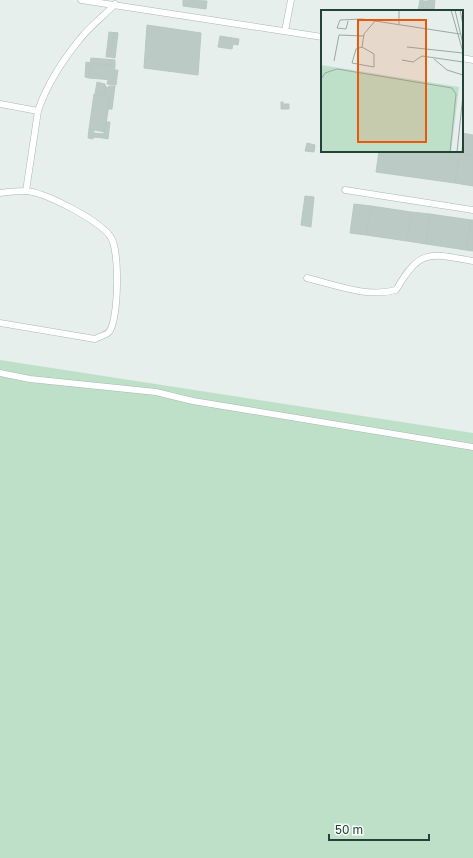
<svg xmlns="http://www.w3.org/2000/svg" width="473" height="858" font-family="'Golos Text',sans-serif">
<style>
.green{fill:#bfe0c8}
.building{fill:#bbcac4;stroke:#b8c9c2}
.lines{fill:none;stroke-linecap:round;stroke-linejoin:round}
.lane-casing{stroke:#a8b8b2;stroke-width:7}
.lane{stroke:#fff;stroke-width:6}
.inset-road{fill:none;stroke:#98aaa4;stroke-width:1}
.view{fill:#e8590c;fill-opacity:0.15;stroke:#e8590c;stroke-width:2}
.inset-edge{fill:none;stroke:#24423a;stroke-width:2}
</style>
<rect width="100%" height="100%" fill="#e6efeb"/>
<path class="green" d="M 0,360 L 473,433 L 473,858 L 0,858 Z"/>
<path class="building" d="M 183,0 L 207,1 L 206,9 L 183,6 Z
M 420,0 L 424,1 L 422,11 L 418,11 Z
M 428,0 L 435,0 L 434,11 L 426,11 Z
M 424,1 L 428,1 L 426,11 L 422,11 Z
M 147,25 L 201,33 L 198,75 L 144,68 Z
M 109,32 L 118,33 L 114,33 L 110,57 L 106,57 Z
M 114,33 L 118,33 L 115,58 L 110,57 Z
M 220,36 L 239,39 L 238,45 L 233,44 L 232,49 L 218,47 Z
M 91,58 L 115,60 L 115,66 L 90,63 Z
M 86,62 L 90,63 L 89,78 L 85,77 Z
M 90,63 L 115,66 L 113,80 L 89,78 Z
M 114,70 L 118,70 L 116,85 L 107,84 L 108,80 L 113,80 Z
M 97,82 L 105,84 L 104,95 L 95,94 Z
M 105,85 L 107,88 L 109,86 L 115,86 L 112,109 L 108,109 L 110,96 L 104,95 Z
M 94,94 L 110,96 L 105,132 L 89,129 Z
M 281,102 L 283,102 L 283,104 L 289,104 L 289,109 L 281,109 Z
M 106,122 L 110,122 L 108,139 L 103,138 Z
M 89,129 L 94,130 L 93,139 L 88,138 Z
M 94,133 L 104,134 L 103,138 L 93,137 Z
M 462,133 L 473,135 L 473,156 L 440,151 L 462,151 Z
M 307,143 L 315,145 L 314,152 L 305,151 Z
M 379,151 L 440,151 L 460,154 L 455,183 L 376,172 Z
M 460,154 L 473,156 L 473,186 L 455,183 Z
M 305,196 L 314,197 L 311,227 L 301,225 Z
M 354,204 L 371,206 L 366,235 L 350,233 Z
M 371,206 L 411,212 L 407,241 L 366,235 Z
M 411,212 L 430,214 L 426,244 L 407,241 Z
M 430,214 L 471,220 L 466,250 L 426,244 Z
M 471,220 L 473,220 L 473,251 L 466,250 Z"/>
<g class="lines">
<defs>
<path id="lane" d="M 81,0 L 322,37
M 285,31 L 291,0
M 462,58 L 473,60
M 0,104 L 38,111
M 345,190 L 473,210
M 26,191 L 38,111 C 46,86 63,60 80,39 C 90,26 104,16 115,4
M 0,193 C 8,192 16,191 24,191 C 44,191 98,220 110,236 C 120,248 119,320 109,332 C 106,335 99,337 95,339 L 0,323
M 307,278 C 335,285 368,298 396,290 C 420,249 428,253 473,261
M 0,373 L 30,379 L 156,392 L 193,401 L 473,447"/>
</defs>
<use href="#lane" class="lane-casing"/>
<use href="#lane" class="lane"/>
</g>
<g transform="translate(321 10)">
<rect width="142" height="142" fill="#e6efeb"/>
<path d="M 0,55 L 138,77 L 130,142 L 0,142 Z" fill="#bfe0c8"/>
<path class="inset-road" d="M 130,0 L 142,42M 134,0 L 142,34M 139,0 L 142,15M 27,11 L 25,19 L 16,18 L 19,10 L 41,9 L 139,24M 78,14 L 78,0M 41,37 L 53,44 L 53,57 L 31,53 L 35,39 ZM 41,37 L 43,24 L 54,11M 86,37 L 142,43M 113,49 L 126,60 L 142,65M 81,50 L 92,52 L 101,46 L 142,52M 13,51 L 18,25 L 43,26M 0,69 L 4,63 L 16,59 L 131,78 L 135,84 L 129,142M 136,142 L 142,85M 141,142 L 142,130"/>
<path class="view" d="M 37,10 L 105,10 L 105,132 L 37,132 Z"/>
<rect width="142" height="142" class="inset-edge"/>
</g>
<path d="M329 834v6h100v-6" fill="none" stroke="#24423a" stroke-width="2"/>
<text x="335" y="834" font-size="12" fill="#24423a" stroke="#f7fbf9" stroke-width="3" paint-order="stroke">50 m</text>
</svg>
